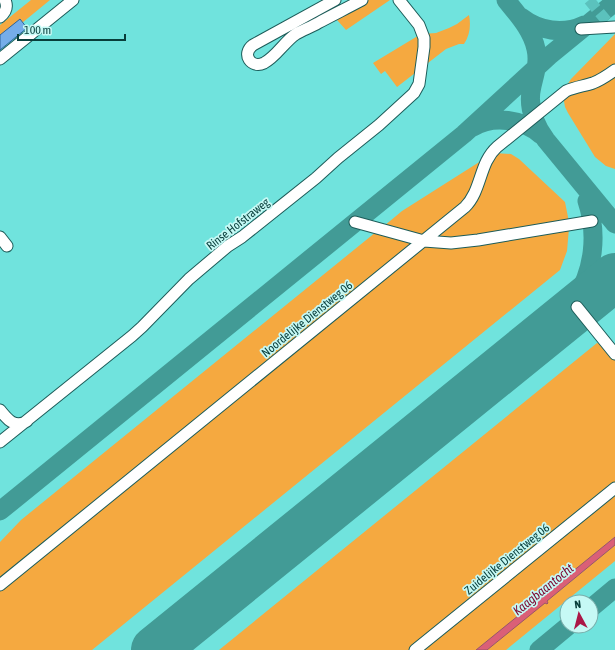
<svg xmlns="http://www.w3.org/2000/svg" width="615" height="650" font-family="'Asap Condensed',sans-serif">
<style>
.green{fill:#f5a940}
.water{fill:#da5f77;stroke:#9b5565}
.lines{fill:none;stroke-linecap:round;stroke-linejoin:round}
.taxiway{stroke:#429b96;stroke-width:19}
.runway{stroke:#429b96;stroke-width:48}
.building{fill:#75ade9;stroke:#2c6399}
.minor-tunnel{stroke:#5bc2bd;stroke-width:11;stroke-dasharray:11 5.5;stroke-linecap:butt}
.minor-casing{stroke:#1d5c59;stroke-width:13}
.minor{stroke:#fff;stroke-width:11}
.labels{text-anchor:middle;stroke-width:3.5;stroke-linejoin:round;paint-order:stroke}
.street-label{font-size:12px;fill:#083e3b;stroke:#c6f9f5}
.water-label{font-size:13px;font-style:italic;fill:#7d062f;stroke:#c6f9f5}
</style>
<rect width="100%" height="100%" fill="#70e3dd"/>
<path class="green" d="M 31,0 L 50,0 L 0,41 L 0,25 Z
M 349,0 L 390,0 L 346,30 L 329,11 Z
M 469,15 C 471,25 470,35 464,44 L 459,44 L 446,49 L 397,87 L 385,71 L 381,74 L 373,63 L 421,34 L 436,33 L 449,28 L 457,24 Z
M 615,34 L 615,66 L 607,72 L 565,88 L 571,79 Z
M 615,73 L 615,169 L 606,166 L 595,157 L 568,113 L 565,107 L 563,96 Z
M 494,153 L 511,154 L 519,159 L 565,202 L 569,222 L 482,236 L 437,238 L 437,234 L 459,217 Z
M 484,159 L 469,196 L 425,235 L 384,226 L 402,211 Z
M 569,228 L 567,251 L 560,270 L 92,650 L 0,650 L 0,588 L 425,243 Z
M 376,232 L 412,241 L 413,246 L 0,581 L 0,542 L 21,520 Z
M 597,343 L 602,345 L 615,357 L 615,484 L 411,650 L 219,650 Z
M 615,490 L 615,537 L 476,650 L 416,650 Z
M 615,545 L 615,561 L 506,650 L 487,650 L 545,602 L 546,604 L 546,602 Z"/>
<path class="water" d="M 615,537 L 615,545 L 547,601 L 548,603 L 547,604 L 545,603 L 487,650 L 476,650 Z"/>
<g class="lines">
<path class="taxiway" d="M 506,0 C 518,15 532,30 536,49 C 539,62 535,73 532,86 C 527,106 534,124 546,140 L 615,224
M 521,17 C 539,31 563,35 584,25
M 473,127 C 493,115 523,119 541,135
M 556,325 C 563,317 570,309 575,300 C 594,270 598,234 587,201
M 0,511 L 464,134 L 549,56 L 615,2
M 591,608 L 615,588
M 539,650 L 568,626"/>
<path class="runway" d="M 155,650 L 615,277"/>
</g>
<path class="building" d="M 20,19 L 27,28 L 0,50 L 0,35 Z"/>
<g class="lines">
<path class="minor-tunnel" d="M 589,0 L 615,31"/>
<defs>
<path id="minor" d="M 335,0 L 253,45 C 241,54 251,69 264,63 C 276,57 285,41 296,34 C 303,30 311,27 318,23 C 333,15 347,8 362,0
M 0,17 C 6,12 8,7 5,0
M 581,29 L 615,27
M 0,59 L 73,0
M 355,222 L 424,241 L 451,243 L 478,240 L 592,221
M 0,237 L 7,246
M 577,307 L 615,354
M 0,410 C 7,419 15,429 27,421
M 0,442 L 132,336 L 142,327 L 189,279 L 228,246 L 242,237 L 316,178 L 338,158 L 379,125 L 414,93 L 419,84 L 424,47 L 424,38 L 419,25 L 399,0
M 0,585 L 465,207 C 482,190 479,163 497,147 L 566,91 C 575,87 584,86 593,83 C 601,80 608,75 615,70
M 415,650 L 615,488"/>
</defs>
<use href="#minor" class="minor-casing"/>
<use href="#minor" class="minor"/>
</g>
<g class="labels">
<g class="street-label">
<text transform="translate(238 224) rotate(-38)" y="4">Rinse Hofstraweg</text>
<text transform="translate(307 319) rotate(-39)" y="4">Noordelijke Dienstweg 06</text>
<text transform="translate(507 559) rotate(-39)" y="4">Zuidelijke Dienstweg 06</text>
</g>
<g class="water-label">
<text transform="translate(543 589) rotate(-39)" y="5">Kaagbaantocht</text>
</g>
</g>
<g transform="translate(579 614) rotate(353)"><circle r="19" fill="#c6f9f5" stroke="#7aaeab"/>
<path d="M0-3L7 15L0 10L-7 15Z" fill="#ab1746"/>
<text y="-6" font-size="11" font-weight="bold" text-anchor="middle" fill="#083e3b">N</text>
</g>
<path d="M18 34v6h107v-6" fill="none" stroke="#083e3b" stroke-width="2"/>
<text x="24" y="34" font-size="12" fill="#083e3b" stroke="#c6f9f5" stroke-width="3" paint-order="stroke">100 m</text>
</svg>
